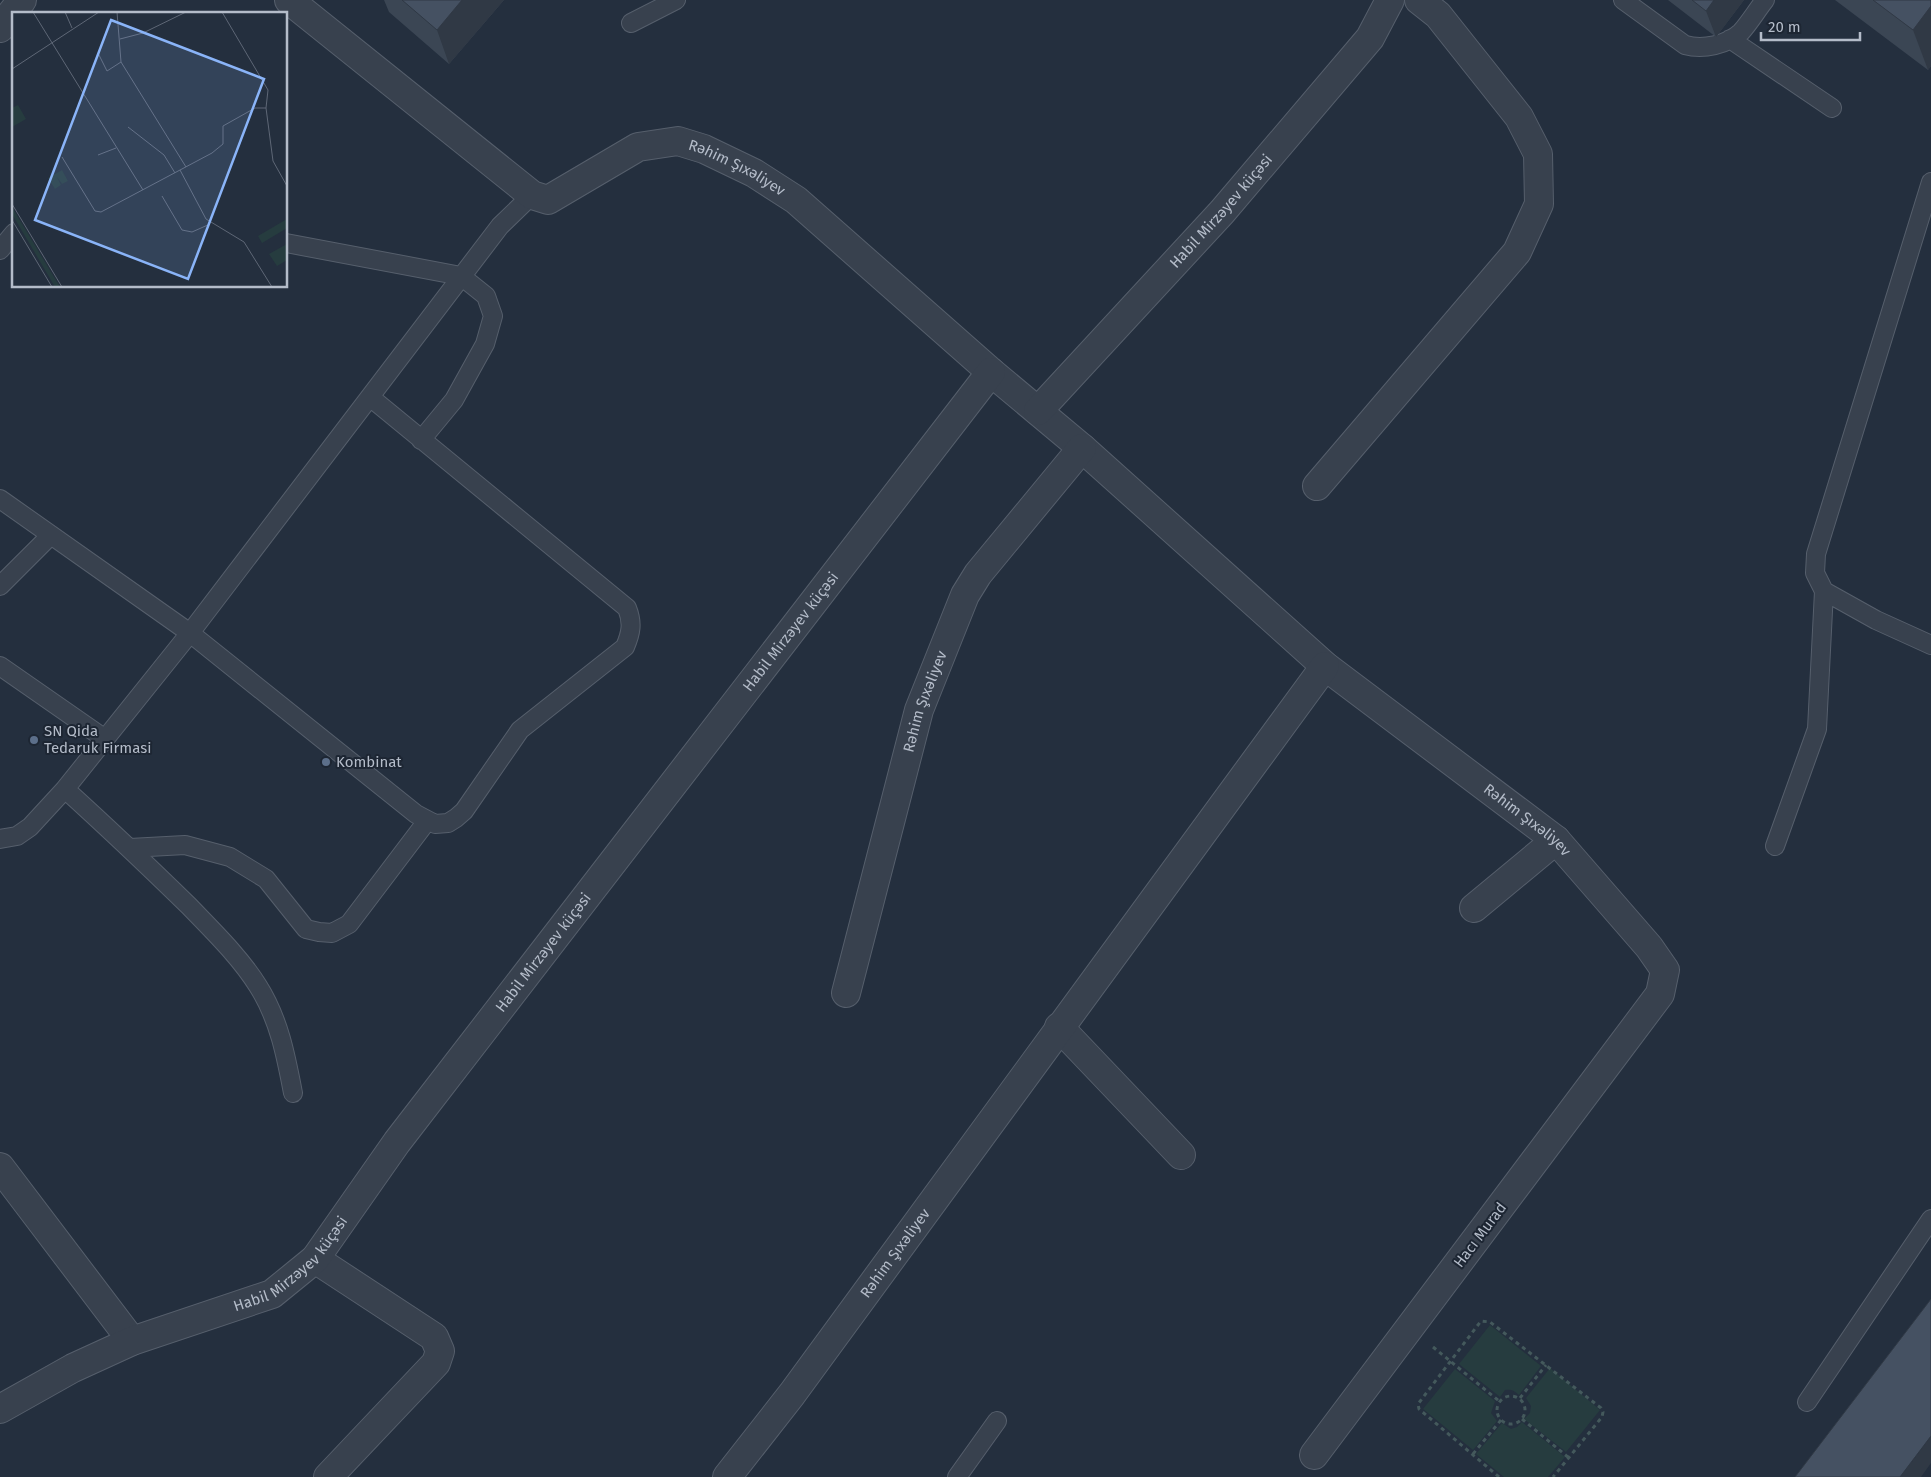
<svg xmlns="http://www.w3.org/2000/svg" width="1931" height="1477" font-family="'Fira Sans',sans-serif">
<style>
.green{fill:#263c3f}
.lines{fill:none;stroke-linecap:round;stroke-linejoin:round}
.service-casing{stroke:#565f6c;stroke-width:20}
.minor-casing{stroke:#565f6c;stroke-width:30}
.path{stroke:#44595c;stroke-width:3;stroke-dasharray:4 4;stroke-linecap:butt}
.service{stroke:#38414e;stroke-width:18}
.minor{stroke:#38414e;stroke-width:28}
.wall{fill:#3b4654}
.shaded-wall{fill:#303945}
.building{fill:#455162;stroke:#303945}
.service-dot{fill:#5c6f8a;stroke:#1d2633;stroke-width:2}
.labels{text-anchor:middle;stroke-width:4;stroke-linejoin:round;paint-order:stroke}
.street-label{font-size:15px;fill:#b4bcc9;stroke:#1d2633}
.poi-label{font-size:15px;fill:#b4bcc9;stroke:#1d2633;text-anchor:start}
.inset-road{fill:none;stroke:#5e6776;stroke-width:1}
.view{fill:#8ab4f8;fill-opacity:0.15;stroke:#8ab4f8;stroke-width:2.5}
.inset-edge{fill:none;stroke:#b4bcc9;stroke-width:2.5}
</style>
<rect width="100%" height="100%" fill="#242f3e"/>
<path class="green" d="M 1490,1325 L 1541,1366 L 1519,1395 C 1514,1390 1511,1389 1505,1390 L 1500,1397 L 1459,1364 Z
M 1550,1368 L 1600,1410 L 1566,1452 L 1524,1419 L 1530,1413 L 1531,1406 L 1526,1398 Z
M 1455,1369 L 1495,1401 L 1491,1413 L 1497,1421 L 1473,1450 L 1423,1409 Z
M 1522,1422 L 1565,1457 L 1548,1477 L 1504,1477 L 1476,1454 L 1502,1423 L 1511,1429 L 1517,1427 Z"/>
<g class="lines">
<defs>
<path id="service" d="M 1623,0 L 1685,45 C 1703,50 1727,45 1741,32 C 1750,22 1757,10 1765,0
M 631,23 L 676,0
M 1730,39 L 1832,108
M 1931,182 L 1816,554 L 1815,573 L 1824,591 L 1876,620 L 1931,645
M 286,243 L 461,276 L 486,296 L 493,316 L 485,344 L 454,400 L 421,440
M 0,250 L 14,233
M 0,499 L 190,633 L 416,814 L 435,824 L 448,823 L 456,818 L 464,811 L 520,730 L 625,647 C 631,633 633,623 627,608 L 370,397
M 0,586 L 50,536
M 0,666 L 105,739
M 65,789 C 107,827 148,866 189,906 C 213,931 240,957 258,986 C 279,1019 286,1056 293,1093
M 0,839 L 17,836 L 30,827 L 65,789 L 190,633 L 500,226 L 532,195
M 1775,846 L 1817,729 L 1824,591
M 130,848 L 185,845 L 230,857 L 266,879 L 306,929 L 319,932 L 332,933 L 349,924 L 427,821
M 1807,1402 L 1931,1219
M 957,1477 L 997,1421"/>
<g id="minor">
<path id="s1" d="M 289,0 L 532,195 L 548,200 L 638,147 L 678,141 L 704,149 L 754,173 L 796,200 L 991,372 L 1082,448 L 1325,666 L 1556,840 L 1649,947 L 1665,970 L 1660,994 L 1314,1455"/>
<path d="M 0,28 L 22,0"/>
<path id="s2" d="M 1038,411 L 1222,212 L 1370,38 L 1390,0"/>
<path d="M 1317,486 L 1517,252 L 1539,204 L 1538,154 L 1519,117 L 1438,15 L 1419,0"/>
<path d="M 1474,908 L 1556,840"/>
<path id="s3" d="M 846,993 L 919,710 L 965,595 L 978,574 L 1082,448"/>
<path d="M 1059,1027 L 1181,1155"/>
<path d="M 0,1167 L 132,1341"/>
<path d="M 315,1259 L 434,1337 L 440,1351 L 436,1363 L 328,1477"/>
<path id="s4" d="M 0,1409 L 73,1368 L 132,1341 L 272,1294 L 315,1259 L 397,1142 L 991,372"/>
<path id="s5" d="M 727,1477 L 792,1394 L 1325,666"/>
</g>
</defs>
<use href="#service" class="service-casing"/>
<use href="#minor" class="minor-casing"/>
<path class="path" d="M 1433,1347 L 1499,1401
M1497 1410a14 14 0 1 1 28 0a14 14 0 1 1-28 0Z
M 1520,1398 L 1546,1365
M 1522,1419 L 1569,1458
M 1473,1454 L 1501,1420
M 1499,1477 L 1419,1409 L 1418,1404 L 1481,1321 L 1490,1322 L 1601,1408 L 1603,1412 L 1602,1417 L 1553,1477"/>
<use href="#service" class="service"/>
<use href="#minor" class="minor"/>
</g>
<path class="wall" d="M 384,0 L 504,0 L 449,64 L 389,12 Z
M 1668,0 L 1744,0 L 1716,37 Z
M 1835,0 L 1931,0 L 1931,66 L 1928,70 Z"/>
<path class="shaded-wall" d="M 462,0 L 504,0 L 449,64 L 437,30 Z
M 1714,0 L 1744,0 L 1716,37 L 1706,11 Z
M 1931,6 L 1931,66 L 1928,70 L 1913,30 Z
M 1931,1436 L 1931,1463 L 1921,1477 L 1900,1477 Z"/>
<path class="building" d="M 402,0 L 462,0 L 437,30 Z
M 1692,0 L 1714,0 L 1706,11 Z
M 1873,0 L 1931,0 L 1931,6 L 1913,30 Z
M 1931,1299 L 1931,1436 L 1900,1477 L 1795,1477 Z"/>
<g class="service-dot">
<circle cx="34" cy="740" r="5"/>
<circle cx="326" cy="762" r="5"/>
</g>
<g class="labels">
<g class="street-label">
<text dy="5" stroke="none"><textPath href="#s1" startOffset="538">Rəhim Şıxəliyev</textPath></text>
<text dy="5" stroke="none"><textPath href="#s2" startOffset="271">Habil Mirzəyev küçəsi</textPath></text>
<text dy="5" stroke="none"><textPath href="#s4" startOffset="1139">Habil Mirzəyev küçəsi</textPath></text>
<text dy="5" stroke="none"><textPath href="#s3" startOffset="302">Rəhim Şıxəliyev</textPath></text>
<text dy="5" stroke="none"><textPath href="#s1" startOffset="1565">Rəhim Şıxəliyev</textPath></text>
<text dy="5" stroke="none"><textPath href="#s4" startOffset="734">Habil Mirzəyev küçəsi</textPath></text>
<text transform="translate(1480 1235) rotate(-53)" y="5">Hacı Murad</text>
<text dy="5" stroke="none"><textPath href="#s5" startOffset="280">Rəhim Şıxəliyev</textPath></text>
<text dy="5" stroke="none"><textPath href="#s4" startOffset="329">Habil Mirzəyev küçəsi</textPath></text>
</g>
<g class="poi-label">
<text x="44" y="736">SN Qida<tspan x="44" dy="17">Tedaruk Firmasi</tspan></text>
<text x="336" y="767">Kombinat</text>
</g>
</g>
<g transform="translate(12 12)">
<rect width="275" height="275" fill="#242f3e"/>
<path d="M 6,93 L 14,107 L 0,115 L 0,96 ZM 50,158 L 56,169 L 50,172 L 45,165 L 49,173 L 43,177 L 36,166 ZM 0,195 L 48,275 L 43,275 L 0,202 ZM 275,207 L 275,216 L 250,231 L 246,224 ZM 275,232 L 275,248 L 265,254 L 257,242 Z" fill="#263c3f"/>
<path class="inset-road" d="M 21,0 L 131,178M 53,0 L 60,16M 105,0 L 109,50 L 174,155M 210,0 L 256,78 L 254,96M 108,27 L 131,21 L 174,0M 86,41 L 95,59 L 109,50M 0,57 L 87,0M 254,96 L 261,149 L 275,174M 116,115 L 152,143 L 163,161M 86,143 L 104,136M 50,145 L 83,199 L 89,200 L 200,141 L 211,132 L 211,114 L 243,96 L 254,96M 168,158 L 194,207 L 232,230 L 260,275M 150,184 L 170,218 L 180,220 L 198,212M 0,192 L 50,275M 0,208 L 40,275"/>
<path class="view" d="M 99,8 L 252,67 L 176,267 L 23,208 Z"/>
<rect width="275" height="275" class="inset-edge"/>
</g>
<path d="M1761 32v8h99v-8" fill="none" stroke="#b4bcc9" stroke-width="2.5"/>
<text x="1768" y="32" font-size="15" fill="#b4bcc9" stroke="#1d2633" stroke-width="4" paint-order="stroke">20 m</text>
</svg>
